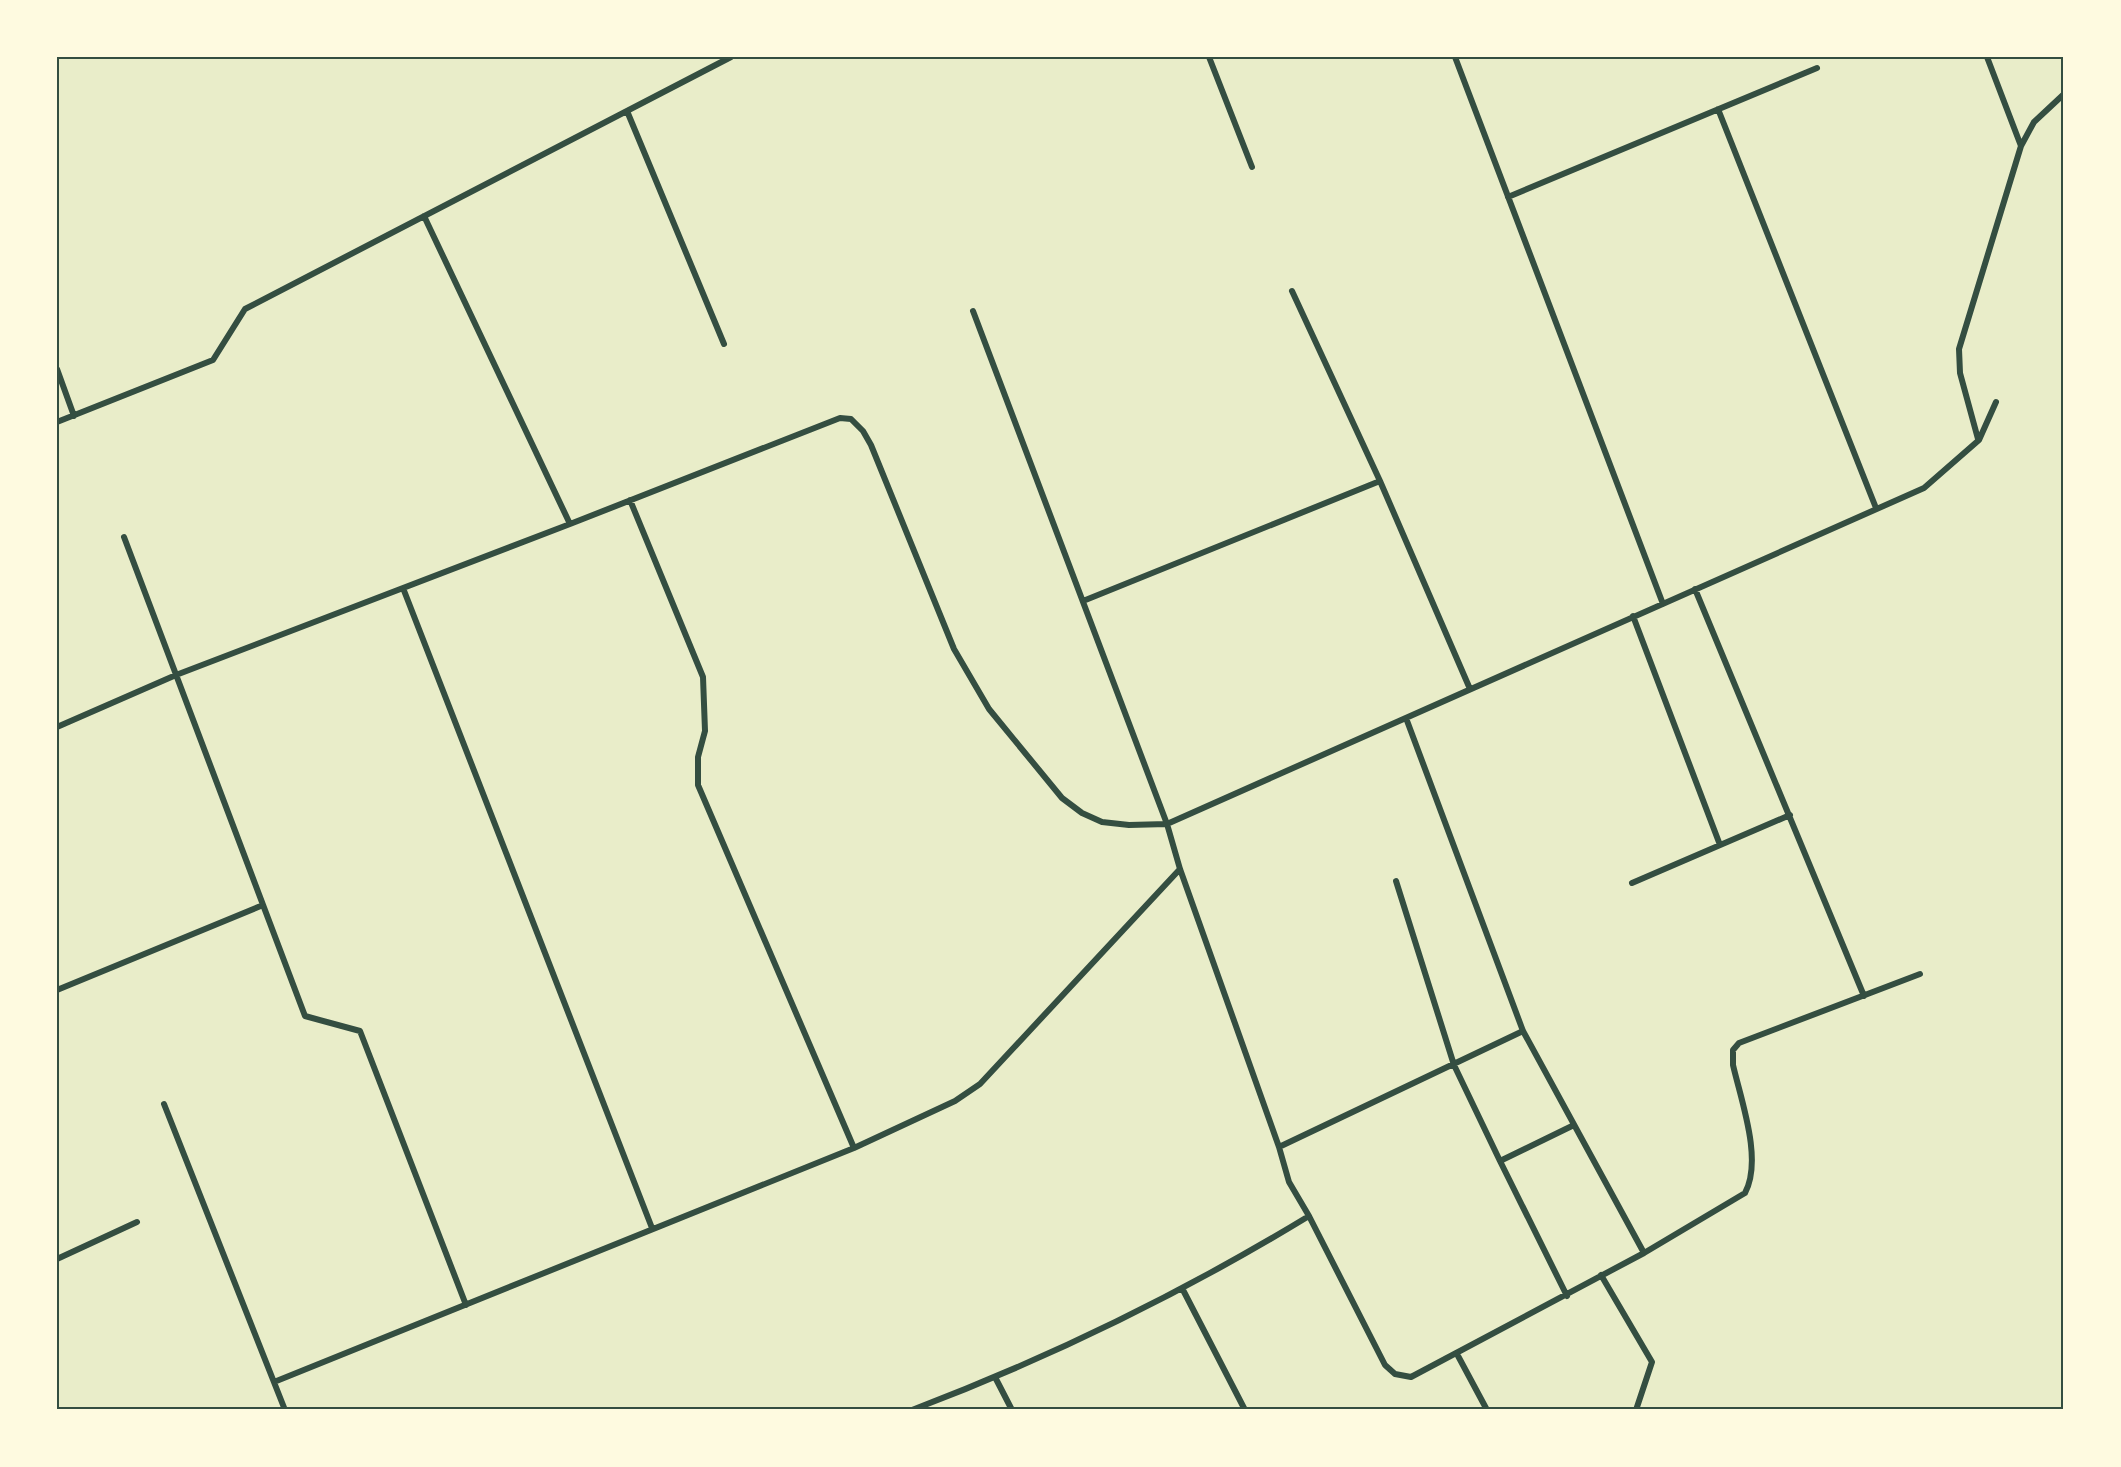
<svg xmlns="http://www.w3.org/2000/svg" width="2121" height="1467" font-family="'Playfair Display',serif">
<style>
.lines{fill:none;stroke-linecap:round;stroke-linejoin:round}
.minor{stroke:#344e41;stroke-width:6}
.neatline{fill:none;stroke:#344e41;stroke-width:2}
</style>
<rect width="100%" height="100%" fill="#e9edc9"/>
<g class="lines">
<path class="minor" d="M 1209,57 L 1252,167
M 1455,57 L 1663,604
M 1987,57 L 2021,146
M 1718,109 L 1876,508
M 627,111 L 724,344
M 1508,197 L 1817,68
M 1292,291 L 1380,481 L 1470,689
M 57,369 L 74,416
M 57,422 L 213,360 L 245,309 L 731,57
M 1978,439 L 1960,373 L 1959,349 L 2021,146 L 2034,122 L 2064,94
M 630,500 L 703,677 L 705,731 L 698,757 L 698,785 L 854,1148
M 570,524 L 840,418 L 851,419 L 863,431 L 871,445 L 954,649 L 989,709 L 1062,798 L 1082,813 L 1102,822 L 1129,825 L 1167,824 L 1924,488 L 1979,440 L 1996,402
M 124,537 L 305,1016 L 360,1031 L 466,1305
M 403,588 L 652,1228
M 1695,589 L 1864,996
M 1083,601 L 1380,481
M 1633,616 L 1720,845
M 1406,718 L 1523,1031 L 1644,1253
M 57,727 L 176,675 L 570,524 L 424,216
M 1396,881 L 1454,1065 L 1500,1161
M 1632,883 L 1790,815
M 57,990 L 263,905
M 164,1104 L 285,1410
M 1279,1147 L 1523,1031
M 1309,1216 L 1385,1365 L 1395,1374 L 1411,1377 L 1644,1253 L 1745,1193 C 1763,1160 1741,1100 1733,1065 L 1733,1050 L 1739,1043 L 1920,974
M 57,1259 L 137,1222
M 1601,1275 L 1652,1362 L 1636,1410
M 1182,1288 L 1245,1410
M 1567,1296 L 1500,1161 L 1574,1125
M 1457,1354 L 1487,1410
M 996,1379 L 1012,1410
M 274,1382 L 854,1148 L 955,1101 L 980,1084 L 1180,869
M 912,1410 C 1049,1358 1184,1292 1309,1216 L 1289,1182 L 1279,1147 L 1180,869 L 1167,824 L 973,311"/>
</g>
<rect width="2121" height="1467" fill="none" stroke="#fefae0" stroke-width="117"/>
<rect x="58" y="58" width="2004" height="1350" class="neatline"/>
</svg>
